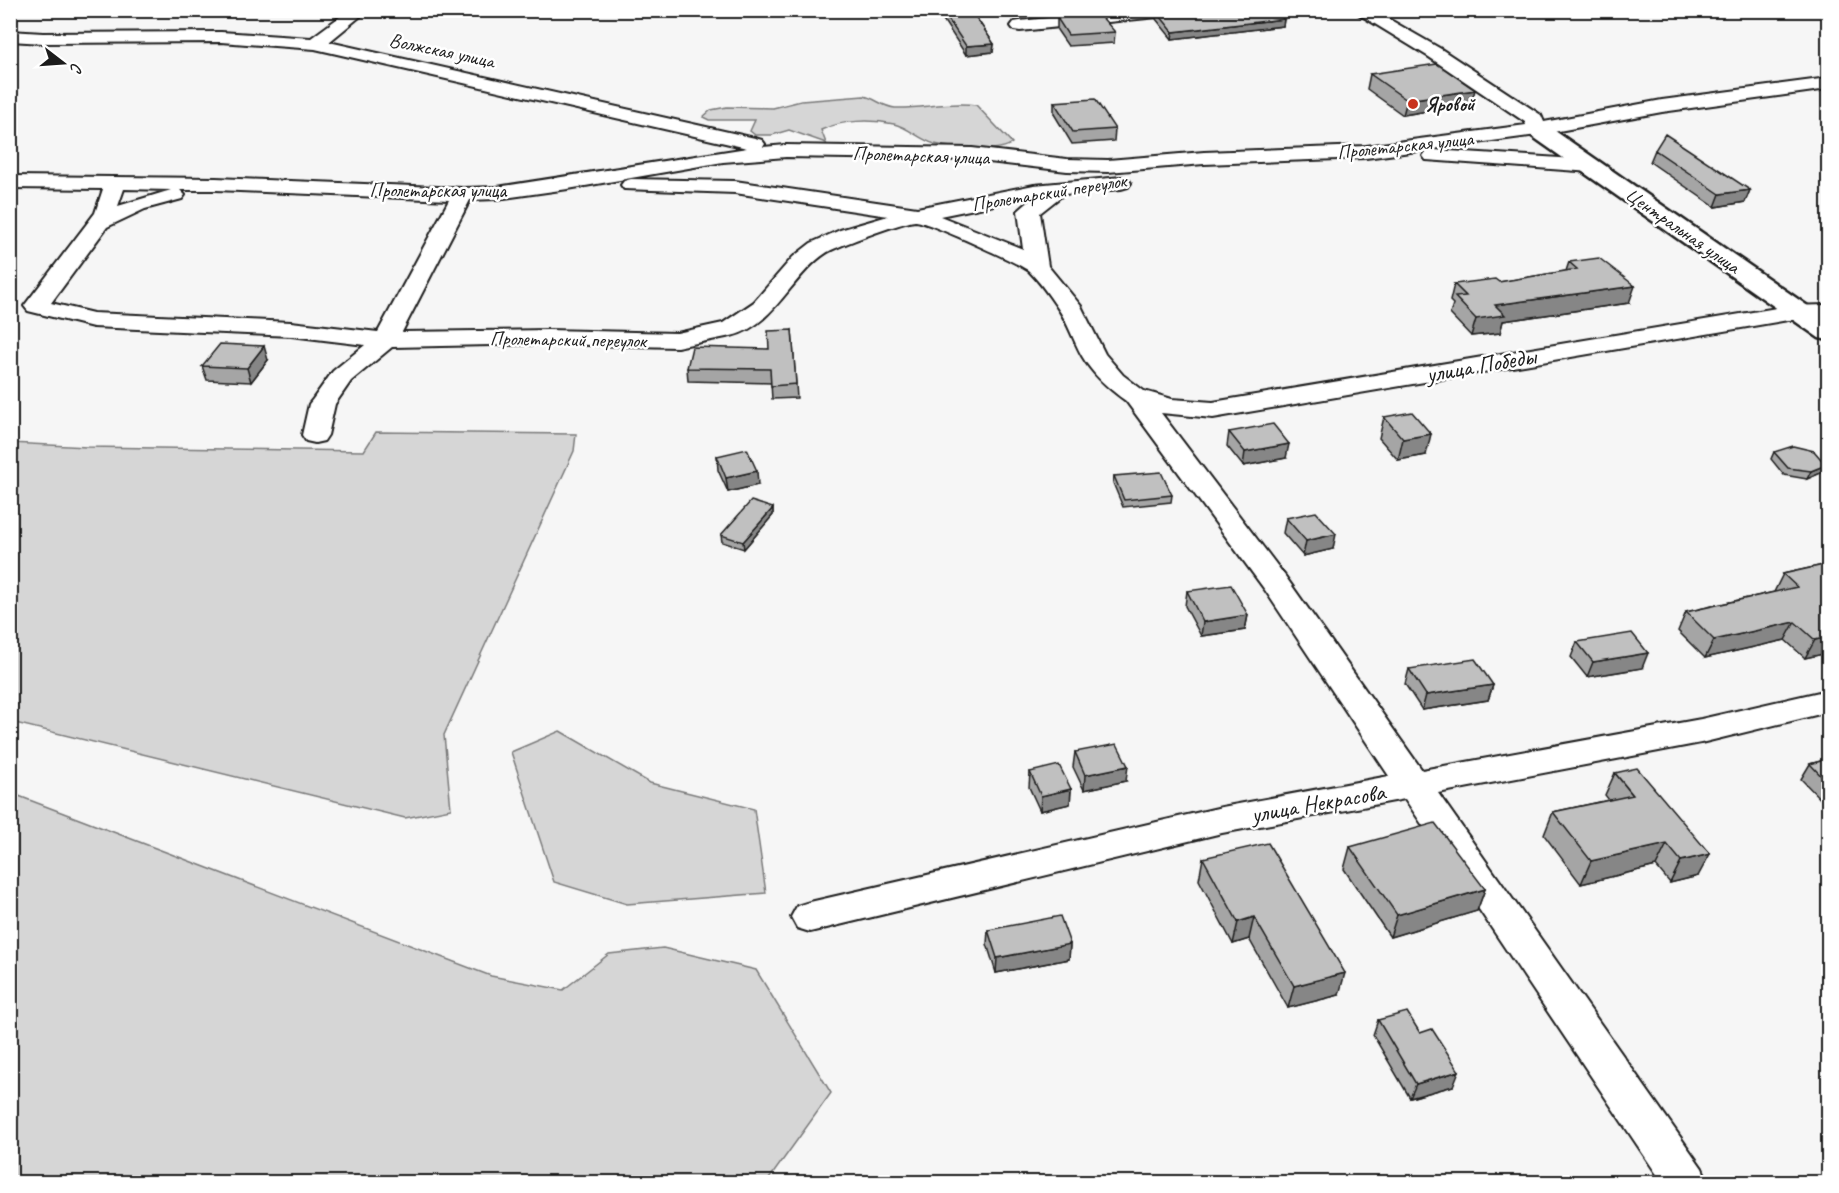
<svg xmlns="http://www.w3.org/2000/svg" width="1839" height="1193" font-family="Caveat,sans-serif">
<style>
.green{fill:#d6d6d6;stroke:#797979;stroke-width:1.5}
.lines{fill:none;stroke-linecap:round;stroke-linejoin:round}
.minor-casing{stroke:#1c1c1c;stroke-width:4}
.tertiary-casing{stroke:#1c1c1c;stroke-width:5}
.minor{fill:#fff;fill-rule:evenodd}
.tertiary{fill:#fff;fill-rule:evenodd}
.wall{fill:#a5a5a5;stroke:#1c1c1c;stroke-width:1.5}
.shaded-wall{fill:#868686;stroke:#1c1c1c;stroke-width:1.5}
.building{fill:#c0c0c0;stroke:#1c1c1c;stroke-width:1.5}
.poi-dot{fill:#c8321e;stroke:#fff;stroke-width:2}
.labels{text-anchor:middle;stroke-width:5;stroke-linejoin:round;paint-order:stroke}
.far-street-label{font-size:20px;fill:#1c1c1c;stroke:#fff}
.far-poi-label{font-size:20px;font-weight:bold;fill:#1c1c1c;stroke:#fff;text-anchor:start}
.street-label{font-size:24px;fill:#1c1c1c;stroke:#fff}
</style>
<rect width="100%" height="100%" fill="#f6f6f6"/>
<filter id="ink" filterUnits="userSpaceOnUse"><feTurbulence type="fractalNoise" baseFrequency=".0167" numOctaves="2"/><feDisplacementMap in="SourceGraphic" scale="12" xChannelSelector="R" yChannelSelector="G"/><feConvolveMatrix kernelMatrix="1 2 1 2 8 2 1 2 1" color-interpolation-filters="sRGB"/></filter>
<g filter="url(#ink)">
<path class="green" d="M 864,96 C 875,98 883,107 895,108 C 923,109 947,101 976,105 L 1012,143 C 999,154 952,148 935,144 C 920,140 908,127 894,124 C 871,119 842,120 821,130 L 826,143 L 789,130 L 772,135 L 755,135 L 750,131 L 755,120 L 709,120 L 703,117 L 711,110 L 727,107 L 773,108 L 801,101 Z
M 376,432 L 576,434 L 574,451 L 444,735 L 451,809 L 405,818 L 11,722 L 11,443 L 87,447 L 364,451 Z
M 560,731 L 650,783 L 754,809 L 766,893 L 627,904 L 554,882 L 511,752 Z
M 11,793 L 491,976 L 563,990 L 609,954 L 663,948 L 756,970 L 831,1093 L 767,1182 L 11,1182 Z"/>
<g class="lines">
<defs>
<path id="minor" d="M 349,10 L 368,10 L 329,42 L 755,138 L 762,140 L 765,144 L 763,147 L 786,145 L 972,148 L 1067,159 L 1108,160 L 1204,152 L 1366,146 L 1526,125 L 1525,122 L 1429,57 L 1352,10 L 1373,10 L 1441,49 L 1541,115 L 1544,122 L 1662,100 L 1828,78 L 1828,89 L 1662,112 L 1537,135 L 1366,158 L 1204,164 L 1108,172 L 1067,171 L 972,160 L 786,157 L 723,162 L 568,189 L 497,199 L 470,200 L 402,332 L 548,330 L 677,333 L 723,323 L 754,302 L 793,257 L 811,243 L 840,230 L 888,216 L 735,193 L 624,189 L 621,185 L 624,181 L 631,179 L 735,181 L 917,208 L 1034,185 L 1121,177 L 1128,179 L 1131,183 L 1128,187 L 1121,189 L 1064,194 L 1040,213 L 1048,266 L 1081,306 L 1105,354 L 1123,375 L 1144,391 L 1172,399 L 1213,402 L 1788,306 L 1828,305 L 1828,319 L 1788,320 L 1213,418 L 1161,413 L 1285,576 L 1422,770 L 1701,719 L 1828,690 L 1828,712 L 1701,743 L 1438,793 L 1702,1168 L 1708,1182 L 1662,1182 L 1405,799 L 1222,833 L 810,932 L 797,928 L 791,917 L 797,906 L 810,902 L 1222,807 L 1389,776 L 1265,590 L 1126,401 C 1109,389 1093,375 1082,356 C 1073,340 1068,322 1057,307 C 1049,295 1039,281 1029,271 C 1019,263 928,222 916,221 C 905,221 837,246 826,253 C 791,276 774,326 731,336 L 677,347 L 548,344 L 392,347 L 351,381 L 335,404 L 328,435 L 324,441 L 315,443 L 306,441 L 302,435 L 309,404 L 313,399 L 333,371 L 365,345 L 291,336 L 93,327 L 28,311 L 24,306 L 95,213 L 103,189 L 10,188 L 10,176 L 216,178 L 463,188 L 497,187 L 747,148 L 315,49 L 221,42 L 43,43 L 10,41 L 10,31 L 43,33 L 221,32 L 311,38 ZM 124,189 L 171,190 L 118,206 ZM 180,190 L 216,190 L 449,200 L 378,332 L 291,322 L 93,313 L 51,303 L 107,227 L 145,209 L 182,199 L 185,195 ZM 1034,197 L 1018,211 L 1023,249 L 940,216 Z
M 1122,10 L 1185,10 L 1177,15 L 1020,31 L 1014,30 L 1011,26 L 1014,22 L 1020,21 Z
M 1433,150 L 1591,160 L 1598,162 L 1601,166 L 1598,170 L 1591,172 L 1426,160 L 1423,156 L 1426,152 Z"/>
<path id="tertiary" d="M 1537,123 L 1545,124 L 1828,320 L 1828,340 L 1819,338 L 1529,134 L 1526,129 L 1529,124 Z"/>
</defs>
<use href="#minor" class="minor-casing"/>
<use href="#tertiary" class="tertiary-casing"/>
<use href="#minor" class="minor"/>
<use href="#tertiary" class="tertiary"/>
</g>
<path class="wall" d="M 940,10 L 971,10 L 994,44 L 993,52 L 966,55 L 940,15 Z
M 1376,10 L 1404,10 L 1385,14 Z
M 1415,10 L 1437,10 L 1417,12 Z
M 1157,12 L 1284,19 L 1283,26 L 1172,39 L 1156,19 Z
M 1057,18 L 1115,32 L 1114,43 L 1068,46 L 1057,30 Z
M 1370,74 L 1471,104 L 1403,115 L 1367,89 Z
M 1054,102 L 1115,129 L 1114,141 L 1072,144 L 1054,114 Z
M 1655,150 L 1750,190 L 1745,202 L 1715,207 L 1650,162 Z
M 1569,262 L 1629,303 L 1503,321 L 1500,333 L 1471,336 L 1450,314 L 1453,304 L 1450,301 L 1454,284 L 1499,282 L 1566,271 Z
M 792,330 L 797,398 L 772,399 L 771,383 L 688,381 L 687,368 L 769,349 Z
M 268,360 L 251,382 L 207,380 L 202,366 Z
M 1384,417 L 1426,455 L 1398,460 L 1379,438 Z
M 1229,432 L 1286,458 L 1243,466 L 1227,446 Z
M 1774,452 L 1826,465 L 1823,472 L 1807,479 L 1784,475 L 1771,459 Z
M 717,456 L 758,485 L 728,492 L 718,470 Z
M 1114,476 L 1172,495 L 1171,502 L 1123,507 L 1113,483 Z
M 773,508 L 773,515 L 744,549 L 722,542 L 721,535 Z
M 1286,518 L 1333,549 L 1303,556 L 1283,533 Z
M 1828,564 L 1828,653 L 1805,658 L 1785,640 L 1705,658 L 1678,631 L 1686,612 L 1774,592 L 1783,574 Z
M 1187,591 L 1248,615 L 1245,630 L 1201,636 L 1185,606 Z
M 1577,642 L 1642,668 L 1587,677 L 1571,657 Z
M 1409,669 L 1493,685 L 1488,700 L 1422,710 L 1405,684 Z
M 1075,752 L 1126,781 L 1084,790 L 1073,767 Z
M 1828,759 L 1828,807 L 1801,779 L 1810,764 Z
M 1030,772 L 1071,789 L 1070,804 L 1040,811 L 1029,787 Z
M 1615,773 L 1698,876 L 1670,883 L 1656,866 L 1581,884 L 1544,835 L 1553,812 L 1609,800 L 1605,795 Z
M 1350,847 L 1485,889 L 1477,911 L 1390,937 L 1344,869 Z
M 1203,858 L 1339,995 L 1288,1008 L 1249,939 L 1233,944 L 1199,880 Z
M 988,930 L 1070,944 L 1069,959 L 996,973 L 987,944 Z
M 1378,1020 L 1420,1033 L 1453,1086 L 1410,1098 L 1373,1035 Z"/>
<path class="shaded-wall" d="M 1048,10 L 1085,10 L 1085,12 L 1048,16 Z
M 1385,10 L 1404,10 L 1385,14 Z
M 1284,19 L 1283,26 L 1172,39 L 1173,32 Z
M 994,44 L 993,52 L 966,55 L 966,46 Z
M 1475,90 L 1471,104 L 1403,115 L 1407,100 Z
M 1750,190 L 1745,202 L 1715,207 L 1720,194 Z
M 1635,286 L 1629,303 L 1503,321 L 1500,333 L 1471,336 L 1476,319 L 1495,305 Z
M 264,346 L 268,360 L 251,382 L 247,368 Z
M 1431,434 L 1426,455 L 1398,460 L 1403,439 Z
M 1289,444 L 1286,458 L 1243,466 L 1245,452 Z
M 1826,465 L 1823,472 L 1807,479 L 1811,471 Z
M 757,471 L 758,485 L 728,492 L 726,478 Z
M 773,508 L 773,515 L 744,549 L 743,542 Z
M 1336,534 L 1333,549 L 1303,556 L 1306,541 Z
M 1248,615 L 1245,630 L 1201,636 L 1203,622 Z
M 1795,622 L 1785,640 L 1705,658 L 1714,640 Z
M 1828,637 L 1828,653 L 1805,658 L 1815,640 Z
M 1648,653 L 1642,668 L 1587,677 L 1593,662 Z
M 1493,685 L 1488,700 L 1422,710 L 1426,695 Z
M 1128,766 L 1126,781 L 1084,790 L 1085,775 Z
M 1071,789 L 1070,804 L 1040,811 L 1041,796 Z
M 1667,844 L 1656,866 L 1581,884 L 1591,861 Z
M 1710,854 L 1698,876 L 1670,883 L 1681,861 Z
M 1485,889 L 1477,911 L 1390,937 L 1397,915 Z
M 1254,917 L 1249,939 L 1233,944 L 1238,922 Z
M 1070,944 L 1069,959 L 996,973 L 997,958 Z
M 1345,973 L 1339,995 L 1288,1008 L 1294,986 Z
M 1459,1071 L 1453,1086 L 1410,1098 L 1416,1084 Z"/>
<path class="building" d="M 942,10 L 971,10 L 994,44 L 966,46 Z
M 1172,10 L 1273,10 L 1284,19 L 1173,32 L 1157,12 Z
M 1099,14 L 1115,32 L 1068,35 L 1057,18 Z
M 1437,64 L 1475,90 L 1407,100 L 1370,74 Z
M 1095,99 L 1115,129 L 1073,132 L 1054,102 Z
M 1665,134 L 1750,190 L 1720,194 L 1655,150 Z
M 1599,258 L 1635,286 L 1495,305 L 1505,315 L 1476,319 L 1455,297 L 1466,296 L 1454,284 L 1495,279 L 1499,282 L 1577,269 L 1569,262 Z
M 792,330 L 796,384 L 771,386 L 770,369 L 687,368 L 692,347 L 769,349 L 768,331 Z
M 220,344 L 264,346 L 247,368 L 202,366 Z
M 1412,412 L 1431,434 L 1403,439 L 1384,417 Z
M 1273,424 L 1289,444 L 1245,452 L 1229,432 Z
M 1793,446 L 1814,451 L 1826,465 L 1811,471 L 1788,468 L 1774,452 Z
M 747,449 L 757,471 L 726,478 L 717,456 Z
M 1161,472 L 1172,495 L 1124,500 L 1114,476 Z
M 751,501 L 773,508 L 743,542 L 721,535 Z
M 1316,512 L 1336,534 L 1306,541 L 1286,518 Z
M 1828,564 L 1828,637 L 1815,640 L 1795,622 L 1714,640 L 1686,612 L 1797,587 L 1783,574 Z
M 1231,585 L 1248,615 L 1203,622 L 1187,591 Z
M 1632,633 L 1648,653 L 1593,662 L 1577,642 Z
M 1475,659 L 1493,685 L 1426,695 L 1409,669 Z
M 1117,744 L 1128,766 L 1085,775 L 1075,752 Z
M 1828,759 L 1828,783 L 1810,764 Z
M 1059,765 L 1071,789 L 1041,796 L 1030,772 Z
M 1637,768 L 1710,854 L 1681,861 L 1667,844 L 1591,861 L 1553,812 L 1633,795 L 1615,773 Z
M 1435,823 L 1485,889 L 1397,915 L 1350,847 Z
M 1268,843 L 1345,973 L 1294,986 L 1254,917 L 1238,922 L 1203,858 Z
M 1060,916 L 1070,944 L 997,958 L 988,930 Z
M 1407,1012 L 1420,1033 L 1432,1029 L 1459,1071 L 1416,1084 L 1378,1020 Z"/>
</g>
<circle class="poi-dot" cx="1413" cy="104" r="6"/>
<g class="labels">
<g class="far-street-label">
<text transform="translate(442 50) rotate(12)" y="7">Волжская улица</text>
<text transform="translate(1405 145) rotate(-6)" y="7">Пролетарская улица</text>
<text transform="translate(921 155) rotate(2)" y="7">Пролетарская улица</text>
<text x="438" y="197">Пролетарская улица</text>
<text transform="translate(1049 192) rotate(-9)" y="7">Пролетарский переулок</text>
<text transform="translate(1683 230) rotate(35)" y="7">Центральная улица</text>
<text transform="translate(568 339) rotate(1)" y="7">Пролетарский переулок</text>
</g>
<g class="far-poi-label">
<text x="1425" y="111">Яровой</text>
</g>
<g class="street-label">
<text transform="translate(1481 365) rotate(-10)" y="8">улица Победы</text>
<text transform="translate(1318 803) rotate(-10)" y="8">улица Некрасова</text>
</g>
</g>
<rect width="1839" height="1193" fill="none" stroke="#fff" stroke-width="36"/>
<rect x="18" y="18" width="1803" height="1157" fill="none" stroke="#1c1c1c" stroke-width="2" filter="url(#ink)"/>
<g transform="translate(63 63) rotate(107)" stroke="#ffffff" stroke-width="4.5" paint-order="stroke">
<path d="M0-4.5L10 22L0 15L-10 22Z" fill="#1c1c1c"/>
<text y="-9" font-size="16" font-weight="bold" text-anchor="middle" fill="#1c1c1c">С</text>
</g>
</svg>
